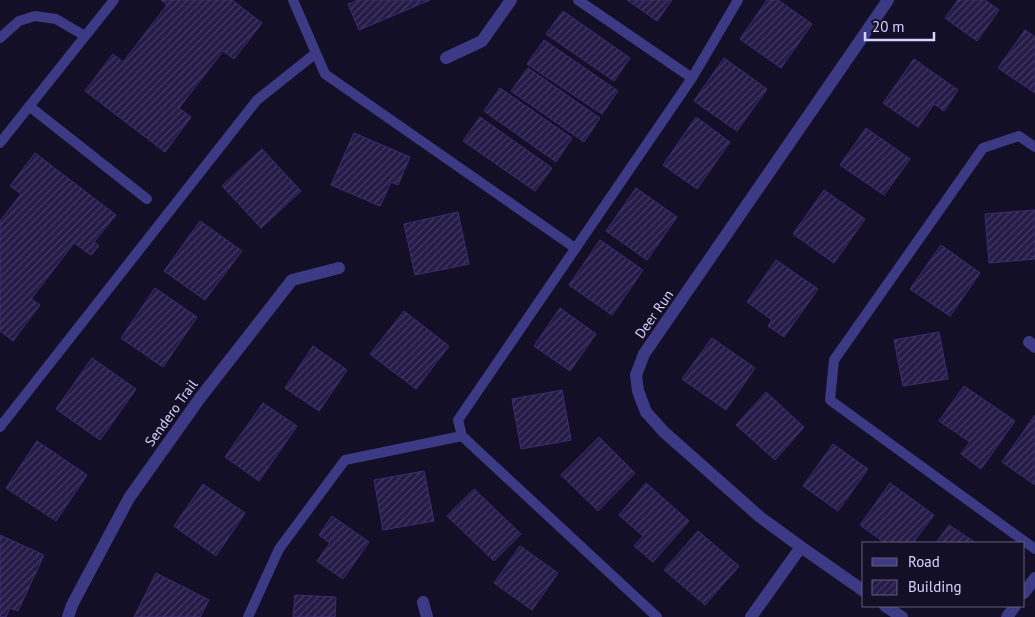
<svg xmlns="http://www.w3.org/2000/svg" width="1035" height="617" font-family="'PT Sans',sans-serif">
<style>
.building{fill:url(#building-hatch);stroke:#3b2d73}
.lines{fill:none;stroke-linecap:round;stroke-linejoin:round}
.lane{stroke:#3d3a85;stroke-width:10}
.street{stroke:#3d3a85;stroke-width:12}
.labels{text-anchor:middle;stroke-width:4;stroke-linejoin:round;paint-order:stroke}
.street-label{font-size:14px;fill:#d9d4ff;stroke:#130f26}
</style>
<defs>
<pattern id="building-hatch" width="6" height="6" patternUnits="userSpaceOnUse" patternTransform="scale(1.25)"><rect width="6" height="6" fill="#241b47"/><path d="M-1 1l2-2M0 6l6-6M5 7l2-2" fill="none" stroke="#433b63"/></pattern>
</defs>
<rect width="100%" height="100%" fill="#130f26"/>
<path class="building" d="M 161,0 L 232,0 L 262,23 L 234,59 L 223,51 L 179,108 L 191,117 L 165,152 L 85,91 L 113,54 L 123,62 L 167,5 Z
M 358,0 L 430,0 L 359,30 L 348,4 Z
M 627,0 L 672,0 L 657,21 Z
M 767,0 L 778,0 L 812,24 L 781,68 L 740,39 Z
M 958,0 L 985,0 L 999,10 L 977,41 L 945,18 Z
M 563,11 L 630,58 L 614,81 L 546,34 Z
M 1025,30 L 1035,37 L 1035,93 L 998,68 Z
M 544,40 L 618,91 L 602,114 L 527,64 Z
M 724,58 L 767,89 L 737,131 L 694,101 Z
M 914,59 L 958,90 L 944,111 L 934,104 L 918,127 L 883,103 Z
M 528,68 L 600,118 L 584,142 L 511,91 Z
M 500,88 L 572,138 L 556,162 L 484,111 Z
M 480,117 L 552,168 L 535,191 L 463,141 Z
M 696,117 L 730,142 L 697,189 L 663,165 Z
M 866,128 L 910,159 L 884,195 L 840,165 Z
M 354,133 L 410,157 L 398,185 L 391,182 L 380,206 L 331,185 Z
M 262,149 L 301,191 L 261,228 L 222,186 Z
M 35,153 L 116,215 L 94,242 L 99,246 L 91,255 L 74,243 L 31,299 L 40,305 L 13,341 L 0,331 L 0,221 L 21,194 L 10,186 Z
M 636,188 L 677,217 L 647,260 L 606,231 Z
M 824,190 L 865,219 L 834,263 L 793,234 Z
M 1035,210 L 1035,259 L 989,263 L 985,214 Z
M 458,212 L 469,264 L 415,275 L 404,224 Z
M 200,221 L 242,251 L 205,300 L 164,271 Z
M 600,240 L 643,270 L 612,315 L 569,285 Z
M 941,245 L 980,273 L 950,316 L 910,289 Z
M 776,260 L 818,289 L 784,337 L 768,326 L 772,320 L 747,302 Z
M 155,288 L 197,317 L 163,367 L 121,338 Z
M 560,308 L 596,334 L 570,371 L 534,346 Z
M 404,311 L 449,346 L 416,389 L 370,354 Z
M 939,332 L 948,379 L 903,386 L 894,340 Z
M 712,338 L 755,368 L 726,410 L 682,379 Z
M 313,346 L 347,370 L 319,411 L 285,388 Z
M 92,358 L 136,389 L 100,440 L 56,409 Z
M 964,386 L 1015,421 L 981,469 L 961,454 L 970,442 L 939,421 Z
M 562,390 L 571,440 L 521,449 L 512,399 Z
M 766,392 L 804,427 L 775,460 L 736,425 Z
M 263,403 L 297,426 L 259,481 L 225,457 Z
M 1035,415 L 1035,485 L 1002,462 Z
M 599,437 L 635,473 L 598,511 L 561,475 Z
M 37,441 L 87,475 L 56,521 L 6,488 Z
M 833,444 L 868,469 L 838,511 L 803,486 Z
M 424,471 L 434,521 L 383,530 L 374,480 Z
M 646,483 L 689,521 L 653,562 L 634,546 L 643,536 L 619,515 Z
M 890,483 L 934,515 L 913,543 L 885,543 L 860,525 Z
M 203,484 L 245,513 L 216,556 L 174,526 Z
M 474,489 L 521,534 L 494,561 L 447,516 Z
M 332,516 L 369,542 L 343,579 L 317,561 L 330,543 L 319,535 Z
M 949,525 L 976,543 L 936,543 Z
M 698,531 L 739,566 L 705,605 L 664,570 Z
M 0,535 L 44,555 L 18,611 L 10,608 L 6,617 L 0,617 Z
M 520,546 L 558,573 L 532,610 L 494,583 Z
M 156,573 L 209,600 L 200,617 L 134,617 Z
M 295,595 L 336,597 L 335,617 L 293,617 Z"/>
<g class="lines">
<path class="lane" d="M 293,0 L 325,74 L 575,248
M 578,0 L 692,78
M 0,38 L 19,21 L 35,16 L 56,19 L 85,36
M 29,106 L 147,199
M 0,143 L 114,0
M 1035,147 L 1019,136 L 983,148 L 834,360 L 830,400 L 1035,549
M 0,427 L 257,100 L 316,53
M 462,436 L 458,420 L 692,78 L 738,0
M 248,617 L 279,549 L 345,460 L 462,436 L 657,617"/>
<path class="street" d="M 446,58 L 482,41 L 511,0
M 1029,342 L 1035,347
M 864,591 L 801,547 L 760,517 L 664,432 L 646,412 L 638,391 L 636,375 L 644,354 L 888,0
M 1024,593 L 1035,578
M 423,602 L 427,617
M 885,606 L 902,617
M 68,617 L 72,605 L 129,498 L 200,398 L 292,280 L 339,268
M 751,617 L 801,547
M 1007,617 L 1015,606"/>
</g>
<g class="labels">
<g class="street-label">
<text transform="translate(654 314) rotate(-55)" y="5">Deer Run</text>
<text transform="translate(171 413) rotate(-54)" y="5">Sendero Trail</text>
</g>
</g>
<rect x="862" y="542" width="162" height="65" fill="#130f26" stroke="#625e7d"/>
<rect x="872" y="558" width="25" height="8" fill="#3d3a85" stroke="#625e7d"/>
<text x="908" y="567" font-size="15" fill="#d9d4ff">Road</text>
<rect x="872" y="580" width="25" height="15" fill="url(#building-hatch)" stroke="#625e7d"/>
<text x="908" y="592" font-size="15" fill="#d9d4ff">Building</text>
<path d="M865 32v8h69v-8" fill="none" stroke="#d9d4ff" stroke-width="2.5"/>
<text x="872" y="32" font-size="15" fill="#d9d4ff" stroke="#130f26" stroke-width="4" paint-order="stroke">20 m</text>
</svg>
